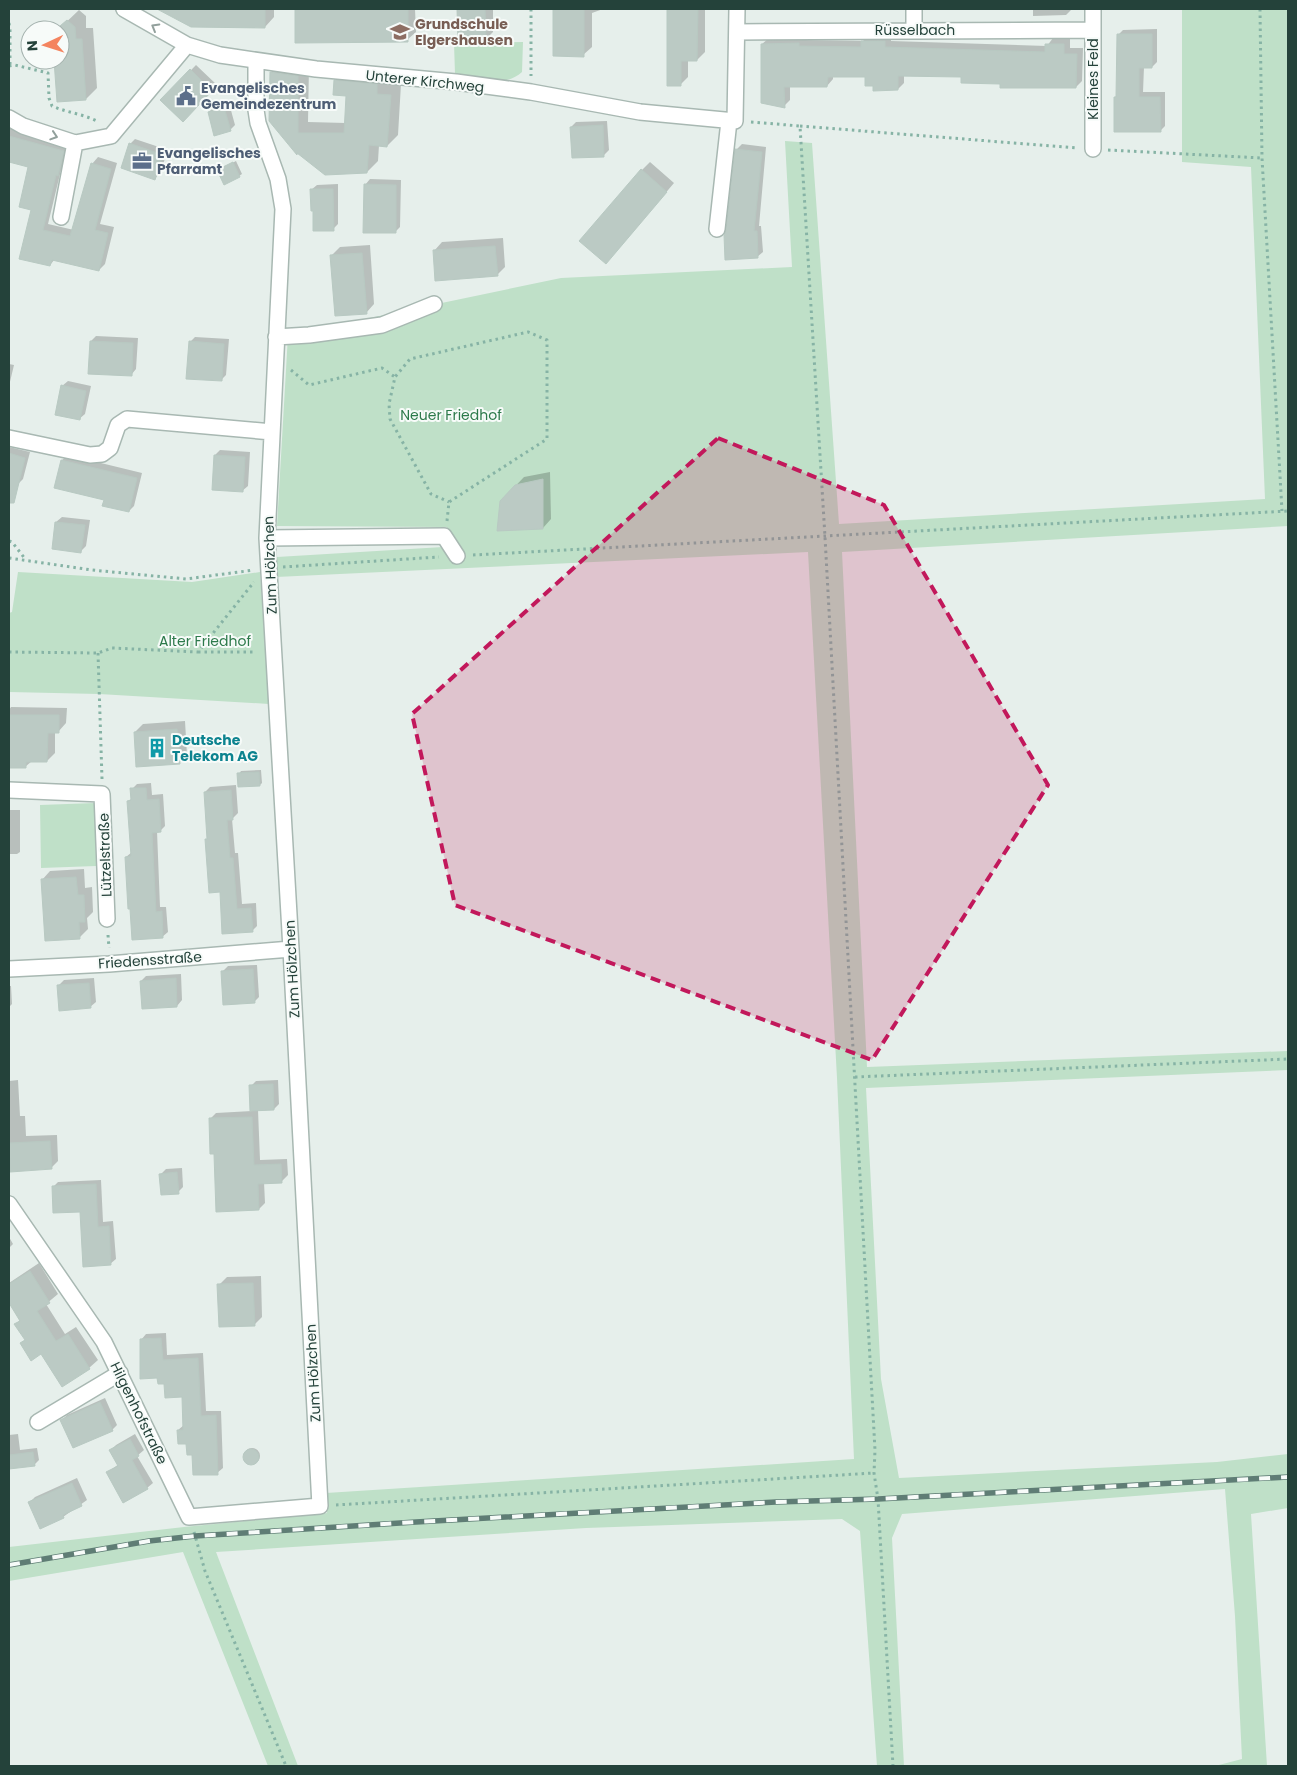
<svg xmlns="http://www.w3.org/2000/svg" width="1297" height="1775" font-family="Poppins,sans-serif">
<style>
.green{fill:#bfe0c8}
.shadow{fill:#0003}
.building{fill:#bbcac4;stroke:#b8c9c2}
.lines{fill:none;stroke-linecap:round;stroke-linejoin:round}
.minor-casing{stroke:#a8b8b2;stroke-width:18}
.path{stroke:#86b3a5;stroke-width:3;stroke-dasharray:2.5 4;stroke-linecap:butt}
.minor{stroke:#fff;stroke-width:15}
.rail-casing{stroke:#5f7d75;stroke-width:5.5}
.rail{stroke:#f7fbf9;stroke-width:4;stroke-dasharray:11;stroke-linecap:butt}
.oneway{stroke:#92a09c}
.marked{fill:#c2185b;fill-opacity:0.2;stroke:#c2185b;stroke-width:4;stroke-dasharray:10 6;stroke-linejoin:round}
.labels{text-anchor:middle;stroke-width:4;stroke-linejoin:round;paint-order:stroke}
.education-label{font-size:14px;font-weight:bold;fill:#785e54;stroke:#f7fbf9;text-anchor:start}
.street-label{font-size:14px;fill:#24423a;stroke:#f7fbf9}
.service-label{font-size:14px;font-weight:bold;fill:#4e5e75;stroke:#f7fbf9;text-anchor:start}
.park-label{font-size:14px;fill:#2d7a4b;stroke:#f7fbf9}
.culture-label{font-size:14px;font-weight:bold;fill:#0d838f;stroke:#f7fbf9;text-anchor:start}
</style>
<rect width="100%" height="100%" fill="#e6efeb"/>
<path class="green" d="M 1182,9 L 1288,9 L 1288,526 L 842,552 L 867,1067 L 1288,1051 L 1288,1070 L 866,1088 L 881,1379 L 899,1478 L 1217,1462 L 1288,1454 L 1288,1508 L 1251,1514 L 1267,1766 L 1215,1766 L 1242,1759 L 1235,1616 L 1225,1489 L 902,1514 L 892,1538 L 904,1766 L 877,1766 L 860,1531 L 842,1519 L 586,1528 L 216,1552 L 298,1766 L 268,1766 L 183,1552 L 9,1581 L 9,1547 L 184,1527 L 327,1513 L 326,1493 L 854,1459 L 837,1078 L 808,552 L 276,577 L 277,557 L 443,547 L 447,527 L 277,526 L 288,335 L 561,278 L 792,267 L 785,141 L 812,143 L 839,524 L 1265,499 L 1251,167 L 1182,162 Z
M 523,42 L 522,72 C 503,89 477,78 455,74 L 454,43 Z
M 18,572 L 192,582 L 260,572 L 269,704 L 99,694 L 9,692 L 9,613 L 12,612 Z
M 95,803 L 96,866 L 41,868 L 40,805 Z"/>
<path class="shadow" d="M 160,9 L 274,9 L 274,17 L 265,27 L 191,26 Z
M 296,9 L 421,9 L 415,9 L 416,32 L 407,40 L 296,42 Z
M 459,9 L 493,9 L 493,32 L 485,40 L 459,40 Z
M 554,9 L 603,9 L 592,13 L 592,47 L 583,55 L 554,55 Z
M 669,9 L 705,9 L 705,52 L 697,60 L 688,60 L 688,77 L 680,85 L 668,85 Z
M 1033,9 L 1071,9 L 1071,10 L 1066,15 L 1033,16 Z
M 79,10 L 86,16 L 86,28 L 93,28 L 97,88 L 86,99 L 55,60 L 60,60 L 59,29 Z
M 1157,29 L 1157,62 L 1152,67 L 1144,67 L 1143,92 L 1165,92 L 1165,126 L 1160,131 L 1115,97 L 1118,95 L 1118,35 L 1123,30 Z
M 869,35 L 891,35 L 891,41 L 1047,46 L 1053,38 L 1070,38 L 1070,48 L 1083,48 L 1082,81 L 1076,87 L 1001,82 L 962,76 L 904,75 L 904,83 L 898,89 L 874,85 L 866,76 L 833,76 L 833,79 L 827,86 L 790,86 L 790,100 L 784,106 L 762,44 L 769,38 L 805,37 L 804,40 L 863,41 Z
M 282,61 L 309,65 L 308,122 L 346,123 L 347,95 L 335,81 L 346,70 L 388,73 L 387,84 L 401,84 L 398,135 L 387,146 L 379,145 L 378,161 L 367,172 L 298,152 L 271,72 Z
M 196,65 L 217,85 L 183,120 L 162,100 Z
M 229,103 L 235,125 L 230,130 L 209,112 L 214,107 Z
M 607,121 L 609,150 L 603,156 L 571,127 L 576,122 Z
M 9,128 L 69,145 L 64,168 L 61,170 L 48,224 L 74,230 L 92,164 L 98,157 L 117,163 L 100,224 L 114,227 L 105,264 L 99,270 L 55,259 L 50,265 L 33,209 L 30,166 L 9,160 Z
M 135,139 L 168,150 L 160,173 L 155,178 L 130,144 Z
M 742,144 L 766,147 L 759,226 L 761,226 L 763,252 L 757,257 L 728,230 L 737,149 Z
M 236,161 L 242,174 L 239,176 L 219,170 Z
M 650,162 L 674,183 L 614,254 L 642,170 Z
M 370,179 L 401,180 L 400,227 L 395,232 L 365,185 Z
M 338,184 L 338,224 L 333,229 L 311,190 L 317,185 Z
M 503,238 L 505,267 L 497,275 L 434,251 L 442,242 Z
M 370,245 L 374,304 L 366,313 L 332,255 L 340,247 Z
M 96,336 L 138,338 L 136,369 L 131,375 L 91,341 Z
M 195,337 L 229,339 L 226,375 L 221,380 L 190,342 Z
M 9,364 L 14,365 L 9,386 Z
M 68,381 L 91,386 L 85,414 L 79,419 L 62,386 Z
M 9,447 L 30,452 L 23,479 L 18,484 L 11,483 L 9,492 Z
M 220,450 L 250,452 L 248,486 L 242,491 L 215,455 Z
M 68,455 L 142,473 L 134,506 L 129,511 L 105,499 L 62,460 Z
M 550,472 L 551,519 L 543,528 L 501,501 L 524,477 Z
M 62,517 L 90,520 L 86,546 L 81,551 L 53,548 L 56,522 Z
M 11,707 L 67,708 L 66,723 L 58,732 L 55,732 L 55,753 L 47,761 L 32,761 L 25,767 L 9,767 L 9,710 Z
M 185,721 L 187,755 L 179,763 L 135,732 L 143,724 Z
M 261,770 L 262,783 L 260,785 L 239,774 L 241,771 Z
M 151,783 L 152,795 L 163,794 L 165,826 L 160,831 L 157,831 L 160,907 L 166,907 L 168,932 L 162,937 L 126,857 L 132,852 L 129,801 L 132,798 L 132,789 L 137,784 Z
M 236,785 L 238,813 L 232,819 L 235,853 L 238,853 L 242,904 L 256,903 L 257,926 L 252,931 L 221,891 L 206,840 L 208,838 L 205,792 L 210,787 Z
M 9,810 L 20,810 L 20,852 L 17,854 L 9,854 Z
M 84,869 L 85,888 L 92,887 L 93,912 L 87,918 L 88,929 L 80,937 L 42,880 L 50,871 Z
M 257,965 L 259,997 L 254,1002 L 222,972 L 228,966 Z
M 181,974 L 182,1000 L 177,1006 L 141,981 L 146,976 Z
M 94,978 L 96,1002 L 90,1007 L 58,986 L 64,980 Z
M 9,986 L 11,986 L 12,1004 L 9,1007 Z
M 18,1080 L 20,1116 L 25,1116 L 26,1136 L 57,1135 L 58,1161 L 51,1168 L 9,1155 L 9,1081 Z
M 278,1080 L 279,1104 L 274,1109 L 258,1110 L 260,1160 L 287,1159 L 288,1175 L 281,1182 L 264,1182 L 265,1203 L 259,1209 L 215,1152 L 210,1119 L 216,1113 L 252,1111 L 251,1086 L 256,1081 Z
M 182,1168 L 183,1187 L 178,1192 L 161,1174 L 166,1169 Z
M 101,1180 L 103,1222 L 113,1221 L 116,1259 L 110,1264 L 81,1211 L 53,1187 L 58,1182 Z
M 9,1237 L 13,1244 L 9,1248 Z
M 39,1263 L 58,1294 L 46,1304 L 65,1334 L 76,1327 L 98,1360 L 89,1368 L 42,1352 L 21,1344 L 26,1339 L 16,1324 L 20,1320 L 9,1301 L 9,1283 Z
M 261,1276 L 262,1317 L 254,1325 L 219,1285 L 227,1277 Z
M 166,1333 L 167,1355 L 203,1353 L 206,1411 L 221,1411 L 223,1468 L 217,1473 L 193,1454 L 178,1430 L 184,1425 L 183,1396 L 165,1383 L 141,1340 L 146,1334 Z
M 105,1398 L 117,1425 L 112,1430 L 62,1420 L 67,1415 Z
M 18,1434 L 20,1450 L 37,1448 L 39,1460 L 34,1465 L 9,1468 L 9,1435 Z
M 135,1434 L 144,1450 L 137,1456 L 153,1483 L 147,1488 L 108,1472 L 119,1464 L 111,1450 L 116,1445 Z
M244 1456a8 8 0 1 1 16 0a8 8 0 1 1-16 0Z
M 77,1478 L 87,1500 L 63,1517 L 29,1503 L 35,1497 Z"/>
<path class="building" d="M 157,9 L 265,9 L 265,28 L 191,27 Z
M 295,9 L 408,9 L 408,42 L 295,43 Z
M 457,9 L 485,9 L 486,41 L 458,41 Z
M 553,9 L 584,9 L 584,57 L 553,56 Z
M 667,9 L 698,9 L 697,61 L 681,61 L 681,86 L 667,86 Z
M 67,20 L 75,27 L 76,39 L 82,39 L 86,100 L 57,102 L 54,60 L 60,60 L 60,26 Z
M 1117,34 L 1152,34 L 1152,68 L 1139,68 L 1139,97 L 1160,97 L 1161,132 L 1114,132 L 1114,97 L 1116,97 Z
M 861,41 L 885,41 L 885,47 L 1045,52 L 1045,44 L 1064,44 L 1064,54 L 1077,54 L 1076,88 L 1000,88 L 1000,84 L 961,83 L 961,77 L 898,76 L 898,90 L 873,91 L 873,86 L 865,86 L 865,77 L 828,77 L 827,87 L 784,87 L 785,108 L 761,103 L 761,44 L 799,43 L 799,46 L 861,47 Z
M 190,69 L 212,91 L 183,122 L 160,100 Z
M 270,72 L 298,76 L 298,133 L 344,133 L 346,96 L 333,95 L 334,80 L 377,84 L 377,94 L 391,95 L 387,147 L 369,145 L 367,173 L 325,175 L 297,153 L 297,155 L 269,121 Z
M 224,107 L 231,131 L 214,136 L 208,112 Z
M 603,125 L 604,157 L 572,158 L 570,127 Z
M 9,136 L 64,151 L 58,176 L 56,175 L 43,230 L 70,236 L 91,163 L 111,169 L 95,230 L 108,233 L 99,271 L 52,260 L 50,266 L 19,259 L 31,210 L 19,207 L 28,167 L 9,162 Z
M 129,143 L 163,155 L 155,180 L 121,168 Z
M 735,149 L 762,152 L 754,231 L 757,231 L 758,258 L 725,260 L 724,235 L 726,230 Z
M 233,162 L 240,177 L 224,185 L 217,170 Z
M 641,169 L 667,192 L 606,264 L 579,241 Z
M 364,184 L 396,185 L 396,233 L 363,233 Z
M 310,189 L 333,189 L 334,231 L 313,231 L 313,211 L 311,211 Z
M 495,246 L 498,276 L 435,281 L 433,250 Z
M 362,253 L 367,314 L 335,316 L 330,255 Z
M 90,341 L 133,343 L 132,376 L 88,374 Z
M 189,341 L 224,344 L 222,381 L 186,379 Z
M 61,385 L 86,391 L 80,420 L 55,415 Z
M 9,453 L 25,458 L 14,503 L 9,503 Z
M 214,455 L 245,457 L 243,492 L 212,490 Z
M 61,460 L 137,478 L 129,512 L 102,506 L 104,500 L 54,488 Z
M 543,479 L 543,529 L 497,531 L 500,501 L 515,485 Z
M 55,522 L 85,525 L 81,553 L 52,549 Z
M 9,715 L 59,715 L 59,733 L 48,733 L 47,762 L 26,762 L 26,768 L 9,768 Z
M 177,729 L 180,764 L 136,767 L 134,732 Z
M 259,772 L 260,786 L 238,787 L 237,773 Z
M 130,788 L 146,788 L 147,800 L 159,799 L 161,832 L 152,833 L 156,912 L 162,911 L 163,938 L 132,940 L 130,909 L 128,909 L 125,857 L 131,856 L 127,801 L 131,800 Z
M 231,790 L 233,820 L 227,820 L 230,858 L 233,858 L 237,909 L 251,908 L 253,932 L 222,934 L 220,892 L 209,893 L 205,839 L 207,839 L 204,792 Z
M 76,877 L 78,895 L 84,895 L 85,922 L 79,922 L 80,939 L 45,941 L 41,879 Z
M 253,969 L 255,1003 L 223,1005 L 221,971 Z
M 176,978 L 177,1007 L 142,1009 L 140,981 Z
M 89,983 L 91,1008 L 59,1011 L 57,985 Z
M 273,1084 L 274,1110 L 250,1111 L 249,1085 Z
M 252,1117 L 254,1165 L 281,1164 L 282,1183 L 258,1184 L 259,1210 L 216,1212 L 214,1154 L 210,1154 L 209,1118 Z
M 50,1141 L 52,1169 L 10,1172 L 9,1143 Z
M 177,1172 L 179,1194 L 161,1195 L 159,1174 Z
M 96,1184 L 98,1227 L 109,1226 L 111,1265 L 83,1267 L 80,1212 L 53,1213 L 52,1186 Z
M 30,1271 L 50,1303 L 37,1311 L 56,1341 L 68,1334 L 90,1369 L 62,1387 L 41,1354 L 31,1361 L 20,1343 L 25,1340 L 14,1324 L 20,1321 L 9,1303 L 9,1284 Z
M 253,1283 L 255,1326 L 219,1327 L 217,1284 Z
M 161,1338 L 163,1360 L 198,1358 L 201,1416 L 216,1415 L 218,1475 L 193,1475 L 192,1455 L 187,1455 L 186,1444 L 178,1444 L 177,1430 L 183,1430 L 182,1397 L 165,1398 L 164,1384 L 158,1384 L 157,1378 L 140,1379 L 140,1339 Z
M 100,1402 L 113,1431 L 73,1448 L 60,1420 Z
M 130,1439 L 139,1456 L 132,1460 L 148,1489 L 123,1503 L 106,1472 L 118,1466 L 109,1450 Z
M243 1457a8 8 0 1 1 16 0a8 8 0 1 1-16 0Z
M 33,1452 L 35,1466 L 9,1469 L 9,1455 Z
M 72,1483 L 82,1506 L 63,1515 L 64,1518 L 40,1529 L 28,1502 Z"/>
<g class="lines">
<defs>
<path id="minor" d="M 124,9 L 187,45 L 220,55 L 316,69 L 456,82 L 531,92 L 640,112 L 735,121 L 737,9
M 1093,9 L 1093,149
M 914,30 L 914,9
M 737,32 L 1093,30
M 9,118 L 23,126 L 75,143 L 111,136 L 187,45
M 61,217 L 75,143
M 717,229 L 729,121
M 276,337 L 309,335 L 382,325 L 434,304
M 9,438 L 90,455 L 102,454 L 110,448 L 118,425 L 127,419 L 272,432
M 267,538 L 444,536 L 457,556
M 9,790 L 102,794 L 107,919
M 9,969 L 109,964 L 291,949
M 9,1204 L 104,1342 L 189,1517 L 320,1506 L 291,949 L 267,538 L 283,209 L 278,179 L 258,123 L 256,110 L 256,61
M 38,1422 L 120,1373"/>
</defs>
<use href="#minor" class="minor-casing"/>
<path class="path" d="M 531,9 L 531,76
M 1260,9 L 1262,158 L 1282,511
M 9,23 L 10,30 L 10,66
M 9,66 L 15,65 L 48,73 L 49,98 L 52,106 C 68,113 84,114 99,122
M 751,122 L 800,126 L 825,537 L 875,1450 L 874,1473 L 878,1499 L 893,1766
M 800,126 L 1077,148
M 1108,150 L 1262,158
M 291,370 L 309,385 L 382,368 L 395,377
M 447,521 L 449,502 L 547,439 L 547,340 L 528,332 L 410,359 L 395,377 L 389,404 L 390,419 L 431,494 L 449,502
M 9,541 L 12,542 L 26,560
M 473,555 L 1288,511
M 9,558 L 92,570 L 186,579 L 254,570
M 283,567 L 439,557
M 9,652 L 98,653 L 112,648 L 198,652 L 254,582
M 198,652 L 256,652
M 98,653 L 102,779
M 108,935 L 109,948
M 855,1077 L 1288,1059
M 336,1505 L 874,1473
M 194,1532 L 205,1571 L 286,1766"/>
<use href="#minor" class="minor"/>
<defs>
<path id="rail" d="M 9,1565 L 149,1541 L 195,1536 L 416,1522 L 776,1502 L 878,1499 L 1288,1477"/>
</defs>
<use href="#rail" class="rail-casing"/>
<use href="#rail" class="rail"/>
</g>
<defs><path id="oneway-chevron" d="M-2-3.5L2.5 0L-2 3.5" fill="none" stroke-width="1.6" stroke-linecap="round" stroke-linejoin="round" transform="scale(1.25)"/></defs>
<g class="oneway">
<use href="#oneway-chevron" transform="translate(155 27) rotate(-150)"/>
<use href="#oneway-chevron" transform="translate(54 136) rotate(18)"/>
</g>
<path class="marked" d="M 718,438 L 884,505 L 1048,785 L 872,1060 L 455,905 L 412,714 Z"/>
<defs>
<symbol id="school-bare" viewBox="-9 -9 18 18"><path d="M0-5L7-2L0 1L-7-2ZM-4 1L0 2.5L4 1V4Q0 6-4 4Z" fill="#8d6e63" stroke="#f7fbf9" stroke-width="2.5" paint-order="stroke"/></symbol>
<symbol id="civic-bare" viewBox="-9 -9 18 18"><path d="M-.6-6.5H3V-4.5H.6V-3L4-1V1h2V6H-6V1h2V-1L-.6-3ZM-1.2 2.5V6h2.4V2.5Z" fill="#5c6f8a" stroke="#f7fbf9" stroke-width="2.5" paint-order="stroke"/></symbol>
<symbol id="office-bare" viewBox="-9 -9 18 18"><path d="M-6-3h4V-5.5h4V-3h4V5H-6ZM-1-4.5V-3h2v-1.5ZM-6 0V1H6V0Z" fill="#5c6f8a" stroke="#f7fbf9" stroke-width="2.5" paint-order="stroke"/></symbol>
<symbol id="building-bare" viewBox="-9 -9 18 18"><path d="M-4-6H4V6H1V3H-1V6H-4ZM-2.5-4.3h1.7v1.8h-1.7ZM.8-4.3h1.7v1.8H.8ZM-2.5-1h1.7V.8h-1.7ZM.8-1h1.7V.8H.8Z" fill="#0f9aa8" stroke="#f7fbf9" stroke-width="2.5" paint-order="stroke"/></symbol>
</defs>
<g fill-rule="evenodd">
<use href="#school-bare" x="386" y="18" width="28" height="28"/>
<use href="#civic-bare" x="172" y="82" width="28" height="28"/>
<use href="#office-bare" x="128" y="147" width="28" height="28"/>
<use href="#building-bare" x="143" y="734" width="28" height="28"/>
</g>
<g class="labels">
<g class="education-label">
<text x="415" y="29">Grundschule<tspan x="415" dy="16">Elgershausen</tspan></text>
</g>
<g class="street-label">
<text x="915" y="35">Rüsselbach</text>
<text transform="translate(1093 79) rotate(-90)" y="5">Kleines Feld</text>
<text transform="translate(425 81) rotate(6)" y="5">Unterer Kirchweg</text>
<text transform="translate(270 565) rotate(-92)" y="5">Zum Hölzchen</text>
<text transform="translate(105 855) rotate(-92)" y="5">Lützelstraße</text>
<text transform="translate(150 960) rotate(-4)" y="5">Friedensstraße</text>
<text transform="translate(292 969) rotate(-93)" y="5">Zum Hölzchen</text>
<text transform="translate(313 1373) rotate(-93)" y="5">Zum Hölzchen</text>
<text transform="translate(139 1413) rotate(64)" y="5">Hilgenhofstraße</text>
</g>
<g class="service-label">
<text x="201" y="93">Evangelisches<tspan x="201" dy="16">Gemeindezentrum</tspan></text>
<text x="157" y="158">Evangelisches<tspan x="157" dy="16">Pfarramt</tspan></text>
</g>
<g class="park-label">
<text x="451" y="420">Neuer Friedhof</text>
<text x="205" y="646">Alter Friedhof</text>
</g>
<g class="culture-label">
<text x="172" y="745">Deutsche<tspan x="172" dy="16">Telekom AG</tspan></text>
</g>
</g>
<rect width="1297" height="1775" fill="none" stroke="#24423a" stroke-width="20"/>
<g transform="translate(45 45) rotate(266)"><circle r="24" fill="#f7fbf9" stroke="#a3b1ad"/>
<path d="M0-4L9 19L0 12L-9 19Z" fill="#f4845f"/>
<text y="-8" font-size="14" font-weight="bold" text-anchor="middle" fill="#24423a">N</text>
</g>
</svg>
